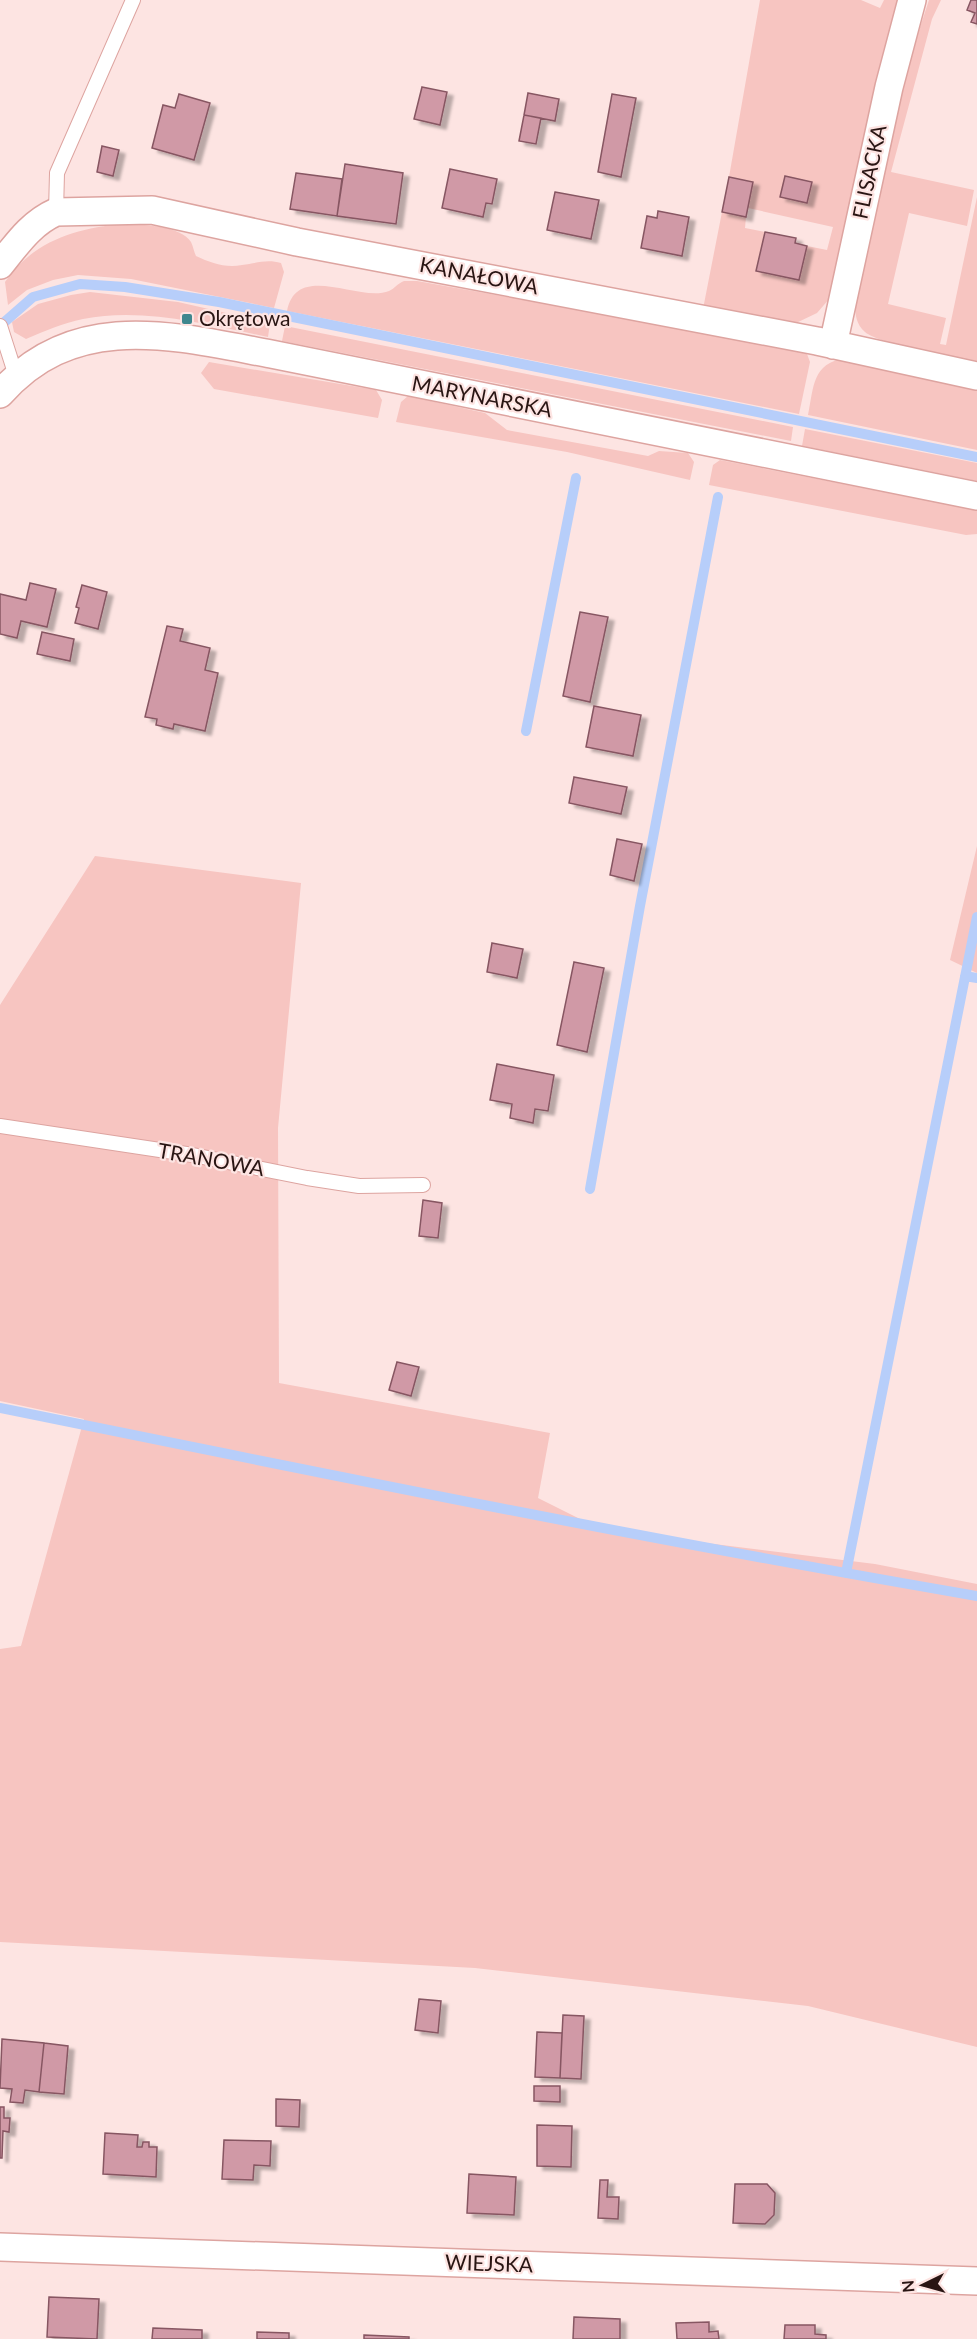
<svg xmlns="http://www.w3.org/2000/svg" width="977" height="2339" font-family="Lato,sans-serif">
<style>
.green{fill:#f7c5c1}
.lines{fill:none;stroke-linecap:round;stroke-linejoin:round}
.stream{stroke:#b7cefa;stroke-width:10}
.building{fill:#d099a6;stroke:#875662;stroke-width:1.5;filter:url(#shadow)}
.lane-casing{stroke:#dda4a0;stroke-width:16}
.street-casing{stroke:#dda4a0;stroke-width:30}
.lane{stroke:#fff;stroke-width:14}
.street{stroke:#fff;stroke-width:27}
.poi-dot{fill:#3f878e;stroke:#fde4e2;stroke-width:2}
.labels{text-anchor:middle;stroke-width:4.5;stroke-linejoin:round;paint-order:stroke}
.street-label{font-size:21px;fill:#291513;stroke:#fde4e2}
.poi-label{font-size:21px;fill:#291513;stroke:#fde4e2;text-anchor:start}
</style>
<defs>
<filter id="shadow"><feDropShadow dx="6" dy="4" stdDeviation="1.5" flood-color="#0004"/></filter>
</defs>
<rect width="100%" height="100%" fill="#fde4e2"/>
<path class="green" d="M 760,0 L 861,0 L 880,8 L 884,0 L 898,0 L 887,38 L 830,298 L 817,313 L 794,324 L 703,309 L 722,212 L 746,217 L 745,228 L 765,232 L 757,271 L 799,280 L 807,246 L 827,250 L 833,227 L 748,208 L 753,182 L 729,177 Z
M 929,0 L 941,0 L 932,19 L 891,172 L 974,190 L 967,226 L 909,213 L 888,304 L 946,318 L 940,344 L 946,345 L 977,197 L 977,363 C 955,358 879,344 865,332 C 856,324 855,314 855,303 L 905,73 Z
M 123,224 C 141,224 182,226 191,242 C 193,246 194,252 196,256 C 211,263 225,268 242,265 C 257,263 267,259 281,263 L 284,272 L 274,308 L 131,279 L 78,275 L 53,280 L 27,290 L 8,305 L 5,282 C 33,241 76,228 123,224 Z
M 404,281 L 417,281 L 801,349 L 807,354 L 810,362 L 799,414 L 287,311 C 297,261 359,303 389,291 C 394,289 398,283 404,281 Z
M 90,292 L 178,302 L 270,323 L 268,337 C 208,325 144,307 83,319 C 63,323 45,331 26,339 L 14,332 L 12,322 L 38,304 L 71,295 Z
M 285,326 L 793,427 L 791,441 L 282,341 Z
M 845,358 L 977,386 L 977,450 L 808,415 C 814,386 812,364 845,358 Z
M 209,362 L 376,390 L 382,400 L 378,418 L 214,389 L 201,373 Z
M 408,396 L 485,413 L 507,430 L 648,456 L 659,451 L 688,453 L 694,462 L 690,480 L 567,452 L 396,422 L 401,402 Z
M 805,429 L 977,463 L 977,481 L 802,446 Z
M 720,460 L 977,510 L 977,534 L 966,535 L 709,485 L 713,465 Z
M 977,846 L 977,973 L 950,960 Z
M 95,856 L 301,883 L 278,1128 L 279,1383 L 550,1433 L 538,1498 L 602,1530 L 875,1564 L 977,1584 L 977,2047 L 808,2006 L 475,1968 L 0,1942 L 0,1649 L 21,1646 L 84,1419 L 0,1401 L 0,1005 Z"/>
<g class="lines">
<path class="stream" d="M 0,326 L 33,297 L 80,284 L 125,287 L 219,302 L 977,457
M 526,731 L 576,478
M 965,976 L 977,978
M 590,1189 L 640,906 L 718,497
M 0,1408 C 325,1474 650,1540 977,1596
M 846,1573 L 977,917"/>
</g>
<path class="building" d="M 971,0 L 977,0 L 977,24 L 971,22 L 975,13 L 967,10 Z
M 422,87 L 447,92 L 440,125 L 414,119 Z
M 528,93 L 559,99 L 555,121 L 524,115 Z
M 179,94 L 210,103 L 194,160 L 152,148 L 163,105 L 175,108 Z
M 612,94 L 636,98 L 621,177 L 598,172 Z
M 524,115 L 541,118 L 536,144 L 519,141 Z
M 102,146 L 119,150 L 113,176 L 97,172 Z
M 345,164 L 403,173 L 396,224 L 337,216 Z
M 450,169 L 497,179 L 492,204 L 486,203 L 483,217 L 442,208 Z
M 296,173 L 342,179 L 337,216 L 290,209 Z
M 785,176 L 812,182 L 807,203 L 780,197 Z
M 729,177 L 753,182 L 746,217 L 722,212 Z
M 555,192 L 599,200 L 591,239 L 547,230 Z
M 658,211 L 689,217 L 682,256 L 641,248 L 647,216 L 657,218 Z
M 765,232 L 796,238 L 795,243 L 807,246 L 799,280 L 756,271 Z
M 30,583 L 56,589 L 47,627 L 21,621 L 17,638 L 0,634 L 0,594 L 26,600 Z
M 82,585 L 107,592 L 98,629 L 75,623 L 79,608 L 76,607 Z
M 580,612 L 608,617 L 590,702 L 563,696 Z
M 167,626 L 183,629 L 180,641 L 210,648 L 205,670 L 218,673 L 205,731 L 174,724 L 173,729 L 156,725 L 157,719 L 145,717 Z
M 42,632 L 74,639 L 70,661 L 37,654 Z
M 594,706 L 641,715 L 633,756 L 586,747 Z
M 574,777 L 627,787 L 621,814 L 569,803 Z
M 617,839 L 642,844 L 634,881 L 610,875 Z
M 492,943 L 523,949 L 517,978 L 487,972 Z
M 574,962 L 604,968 L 587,1052 L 557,1045 Z
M 497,1064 L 554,1075 L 548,1111 L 535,1109 L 533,1123 L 510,1118 L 512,1104 L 490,1100 Z
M 423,1200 L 442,1203 L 438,1238 L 419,1236 Z
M 397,1362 L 419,1367 L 411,1396 L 389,1390 Z
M 419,1999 L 441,2001 L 438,2033 L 415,2030 Z
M 563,2015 L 584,2016 L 581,2079 L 560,2078 Z
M 537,2032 L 562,2033 L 560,2078 L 535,2077 Z
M 2,2039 L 44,2043 L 39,2092 L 25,2090 L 23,2103 L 10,2102 L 12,2089 L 0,2088 Z
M 44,2043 L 68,2046 L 64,2094 L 39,2092 Z
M 534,2086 L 560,2086 L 560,2102 L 534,2101 Z
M 276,2099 L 300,2100 L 299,2127 L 276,2126 Z
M 0,2107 L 4,2107 L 4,2118 L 10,2118 L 9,2132 L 3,2131 L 2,2158 L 0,2158 Z
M 537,2125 L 572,2126 L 571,2167 L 537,2166 Z
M 105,2133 L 138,2135 L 137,2147 L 142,2147 L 143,2142 L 149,2142 L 149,2147 L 157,2147 L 156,2177 L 103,2174 Z
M 224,2140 L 271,2141 L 270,2166 L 254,2165 L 253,2180 L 222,2179 Z
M 469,2174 L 516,2177 L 514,2215 L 467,2213 Z
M 600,2180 L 608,2180 L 607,2197 L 619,2197 L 618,2219 L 598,2218 Z
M 735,2184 L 767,2184 L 775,2193 L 774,2215 L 765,2224 L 733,2223 Z
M 49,2297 L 99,2299 L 97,2339 L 47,2337 Z
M 574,2317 L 620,2319 L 620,2339 L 573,2339 Z
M 709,2322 L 709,2332 L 718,2331 L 719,2339 L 677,2339 L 676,2323 Z
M 785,2325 L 815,2325 L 815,2334 L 826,2335 L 826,2339 L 784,2339 Z
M 153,2328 L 202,2330 L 202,2339 L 152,2339 Z
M 257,2332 L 289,2333 L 289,2339 L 257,2339 Z
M 364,2335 L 409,2337 L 409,2339 L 364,2339 Z"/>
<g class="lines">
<defs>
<path id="lane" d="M 56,212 L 57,173 L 133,0
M 0,326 L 16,376
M 0,1126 L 193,1155 L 307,1178 L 359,1186 L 423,1185"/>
<path id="street" d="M 0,265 C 17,244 31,223 56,212 L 152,210 L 297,242 L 817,341 L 977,376
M 833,345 L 889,87 L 912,0
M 0,394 C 74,309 174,336 271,354 L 977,496
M 0,2247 L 977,2281"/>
</defs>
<use href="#lane" class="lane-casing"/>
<use href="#street" class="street-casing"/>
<use href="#lane" class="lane"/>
<use href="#street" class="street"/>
</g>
<rect class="poi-dot" x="181" y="313" width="12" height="12" rx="3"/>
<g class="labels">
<g class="street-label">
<text transform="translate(870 172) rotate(-78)" y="7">FLISACKA</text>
<text transform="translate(479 276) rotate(11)" y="7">KANAŁOWA</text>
<text transform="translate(482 397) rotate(11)" y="7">MARYNARSKA</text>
<text transform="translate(211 1160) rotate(10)" y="7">TRANOWA</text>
<text transform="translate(489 2264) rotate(2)" y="7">WIEJSKA</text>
</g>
<g class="poi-label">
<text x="199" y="326">Okrętowa</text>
</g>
</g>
<g transform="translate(923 2285) rotate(265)" stroke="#fde4e2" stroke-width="4.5" paint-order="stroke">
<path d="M0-4.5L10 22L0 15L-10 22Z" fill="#291513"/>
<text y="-9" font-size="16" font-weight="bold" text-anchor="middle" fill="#291513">N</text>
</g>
</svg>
